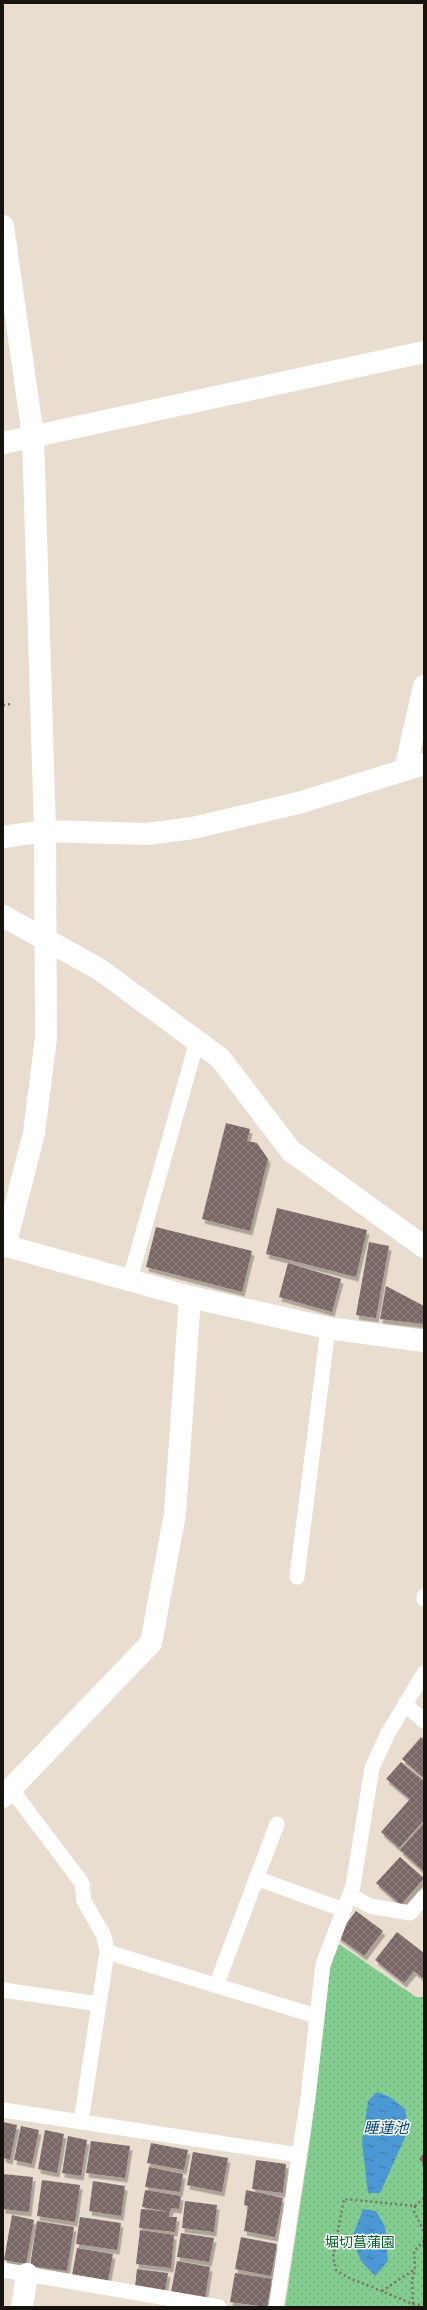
<svg xmlns="http://www.w3.org/2000/svg" width="427" height="2310" font-family="Commissioner,'Noto Sans JP',sans-serif">
<style>
.grass{fill:url(#grass-dots)}
.water{fill:url(#water-ripples)}
.building{fill:url(#building-cross-hatch);filter:url(#shadow)}
.lines{fill:none;stroke-linecap:round;stroke-linejoin:round}
.path{stroke:#7a7269;stroke-width:2.5;stroke-dasharray:2 3;stroke-linecap:butt}
.lane{stroke:#fff;stroke-width:15}
.street{stroke:#fff;stroke-width:22}
.secondary{stroke:#fff;stroke-width:22}
.labels{text-anchor:middle;stroke-width:3;stroke-linejoin:round;paint-order:stroke}
.park-label{font-size:14px;fill:#066128;stroke:#fff}
.water-label{font-size:15px;font-style:italic;fill:#04416a;stroke:#fff}
</style>
<defs>
<pattern id="grass-dots" width="8" height="8" patternUnits="userSpaceOnUse"><rect width="8" height="8" fill="#83cd90"/><path d="M2 2h.1M6 6h.1" fill="none" stroke="#70af7b" stroke-width="1.8" stroke-linecap="round"/></pattern>
<pattern id="water-ripples" width="26" height="14" patternUnits="userSpaceOnUse"><rect width="26" height="14" fill="#4c98d5"/><path d="M2 4q2-2 4 0t4 0M15 11q2-2 4 0t4 0" fill="none" stroke="#3e7bab"/></pattern>
<pattern id="building-cross-hatch" width="8" height="8" patternUnits="userSpaceOnUse"><rect width="8" height="8" fill="#7a6866"/><path d="M0 0l8 8M0 8l8-8" fill="none" stroke="#8d807e"/></pattern>
<filter id="shadow"><feDropShadow dx="2.5" dy="4.5" stdDeviation="0" flood-color="#0004"/></filter>
</defs>
<rect width="100%" height="100%" fill="#e9ddcf"/>
<path class="grass" d="M 339,1944 L 416,1997 L 424,1997 L 424,2307 L 285,2307 L 311,2133 L 330,1968 Z"/>
<path class="water" d="M 377,2092 L 390,2097 L 405,2109 L 408,2124 L 407,2133 L 380,2193 L 368,2193 L 362,2143 L 368,2101 Z
M 363,2209 L 376,2211 L 385,2227 L 388,2261 L 375,2276 L 361,2261 L 352,2238 Z"/>
<path class="building" d="M 226,1123 L 250,1129 L 247,1141 L 257,1143 L 268,1159 L 250,1231 L 202,1219 Z
M 277,1208 L 367,1230 L 356,1277 L 266,1254 Z
M 156,1227 L 252,1251 L 242,1292 L 146,1267 Z
M 369,1242 L 389,1246 L 376,1318 L 356,1315 Z
M 288,1263 L 341,1279 L 332,1312 L 279,1297 Z
M 386,1286 L 424,1306 L 424,1324 L 380,1319 Z
M 421,1737 L 424,1740 L 424,1778 L 402,1759 Z
M 401,1762 L 424,1781 L 424,1820 L 399,1848 L 381,1832 L 410,1799 L 386,1779 Z
M 424,1823 L 424,1872 L 400,1850 Z
M 400,1857 L 424,1878 L 401,1905 L 376,1883 Z
M 356,1911 L 383,1931 L 364,1956 L 337,1936 Z
M 397,1932 L 424,1953 L 424,1979 L 414,1971 L 404,1983 L 375,1960 Z
M 3,2122 L 17,2125 L 10,2160 L 3,2158 Z
M 21,2126 L 39,2130 L 32,2164 L 14,2160 Z
M 45,2130 L 64,2134 L 57,2173 L 38,2169 Z
M 68,2136 L 87,2140 L 81,2176 L 62,2173 Z
M 91,2141 L 130,2146 L 125,2178 L 86,2173 Z
M 151,2143 L 188,2150 L 184,2170 L 147,2163 Z
M 193,2152 L 228,2158 L 222,2192 L 187,2185 Z
M 424,2153 L 424,2164 L 419,2159 Z
M 256,2160 L 286,2164 L 283,2193 L 252,2189 Z
M 149,2167 L 183,2174 L 180,2192 L 145,2187 Z
M 3,2174 L 33,2177 L 29,2212 L 3,2209 Z
M 42,2180 L 80,2185 L 75,2222 L 37,2216 Z
M 93,2181 L 125,2186 L 121,2216 L 89,2211 Z
M 145,2190 L 181,2196 L 179,2209 L 171,2208 L 170,2212 L 142,2207 Z
M 246,2190 L 283,2198 L 275,2237 L 244,2231 L 248,2206 L 244,2205 Z
M 185,2201 L 217,2205 L 214,2232 L 182,2228 Z
M 141,2209 L 169,2212 L 169,2217 L 177,2217 L 175,2232 L 139,2228 Z
M 12,2215 L 34,2220 L 26,2264 L 4,2260 Z
M 80,2217 L 121,2223 L 117,2250 L 76,2244 Z
M 37,2221 L 74,2227 L 67,2271 L 30,2266 Z
M 140,2230 L 174,2235 L 171,2268 L 136,2264 Z
M 181,2233 L 214,2238 L 209,2262 L 177,2257 Z
M 241,2237 L 277,2244 L 271,2276 L 235,2269 Z
M 77,2248 L 113,2254 L 108,2281 L 72,2275 Z
M 177,2261 L 210,2267 L 205,2298 L 171,2292 Z
M 137,2269 L 168,2273 L 165,2291 L 135,2287 Z
M 235,2273 L 272,2279 L 267,2307 L 230,2302 Z"/>
<g class="lines">
<path class="path" d="M 3,705 L 11,704
M 424,2198 L 415,2206 L 344,2199 L 333,2257 L 336,2270 L 347,2277 L 413,2304 L 424,2305
M 415,2206 L 414,2211 L 424,2232
M 382,2291 L 415,2269 L 414,2251 L 424,2241
M 413,2304 L 412,2280 L 415,2270"/>
<path class="lane" d="M 130,1279 L 197,1041
M 297,1577 L 328,1328
M 424,1596 L 424,1599
M 405,1704 L 424,1721
M 11,1789 L 82,1883 L 84,1901 L 104,1936 L 107,1952 L 81,2122
M 256,1878 L 344,1910
M 350,1895 L 370,1906 L 410,1913 L 424,1897
M 107,1952 L 316,2016
M 216,1986 L 277,1824
M 3,1990 L 99,2004
M 3,2110 L 299,2155
M 3,2270 L 219,2307
M 276,2307 L 308,2098 L 323,1964 L 353,1886 L 372,1768 L 387,1735 L 424,1673"/>
<path class="street" d="M 3,226 L 33,436 L 45,831 L 46,1038 L 34,1133 L 5,1246
M 3,443 L 424,352
M 3,837 L 45,831 L 147,834 L 193,828 L 302,802 L 424,764
M 3,916 L 99,969 L 220,1058 L 291,1151 L 424,1247
M 3,1245 L 190,1297 L 328,1328 L 424,1341
M 3,1797 L 151,1643 L 175,1514 L 190,1297
M 22,2307 L 27,2274"/>
<path class="secondary" d="M 405,770 L 424,686"/>
</g>
<g class="labels">
<g class="park-label">
<text x="360" y="2247">堀切菖蒲園</text>
</g>
<g class="water-label">
<text x="386" y="2133">睡蓮池</text>
</g>
</g>
<rect width="427" height="2310" fill="none" stroke="#16120d" stroke-width="8"/>
</svg>
